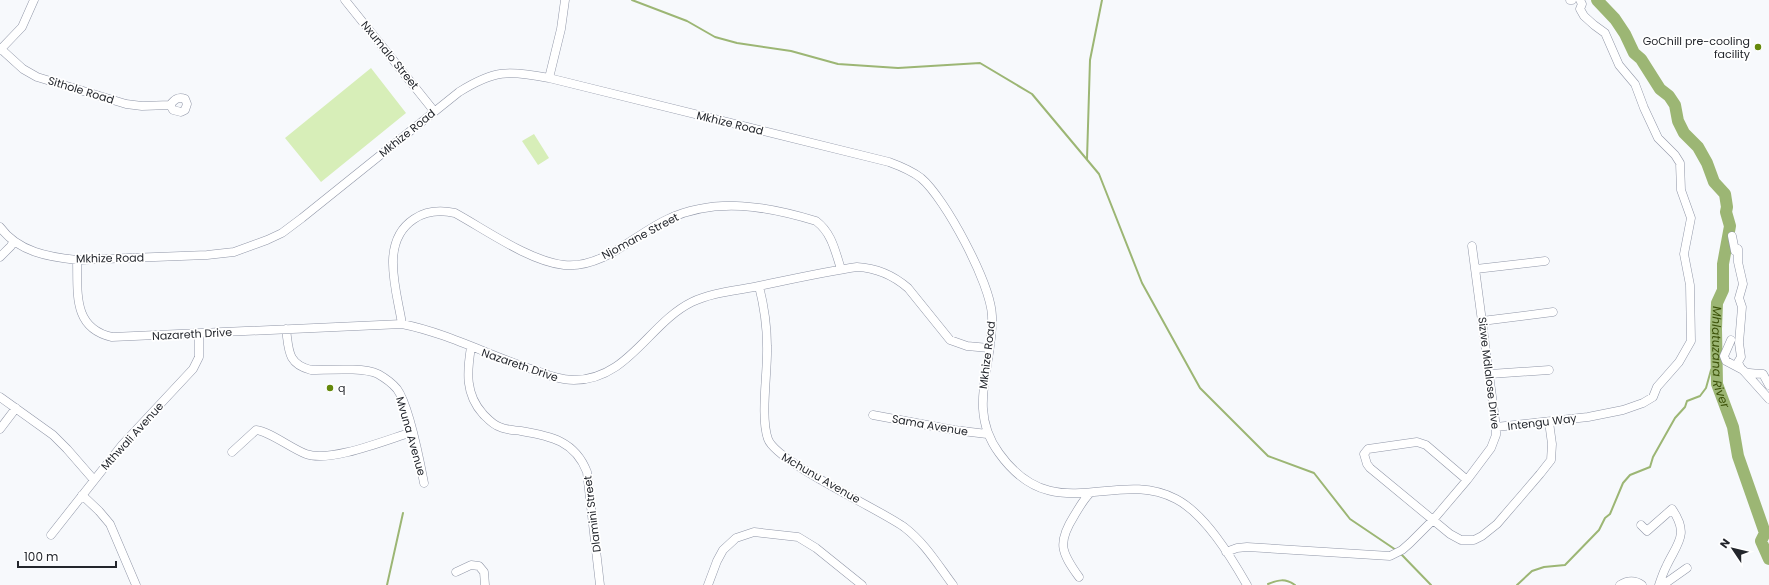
<svg xmlns="http://www.w3.org/2000/svg" width="1769" height="585" font-family="Poppins,sans-serif">
<style>
.green{fill:#d7eeb8}
.lines{fill:none;stroke-linecap:round;stroke-linejoin:round}
.stream{stroke:#9cb674;stroke-width:2}
.river{stroke:#9cb674;stroke-width:12}
.street-casing{stroke:#9096a7;stroke-width:9}
.street{stroke:#fff;stroke-width:8}
.poi-dot{fill:#64880b;stroke:#fff;stroke-width:1.5}
.labels{text-anchor:middle;stroke-width:3.5;stroke-linejoin:round;paint-order:stroke}
.poi-label{font-size:11px;fill:#23262c;stroke:#fff;text-anchor:end}
.street-label{font-size:11px;fill:#23262c;stroke:#fff}
.water-label{font-size:12px;font-style:italic;fill:#3c5208;stroke:#fff}
</style>
<rect width="100%" height="100%" fill="#f7f9fc"/>
<path class="green" d="M 371,68 L 406,113 L 321,182 L 285,138 Z
M 534,134 L 549,158 L 538,165 L 522,141 Z"/>
<g class="lines">
<path class="stream" d="M 632,0 L 687,21 L 715,37 L 737,43 L 791,51 L 838,64 L 898,68 L 980,63 L 1032,94 L 1099,174 L 1142,283 L 1200,388 L 1268,456 L 1314,473 L 1350,519 L 1396,550
M 1087,159 L 1090,60 L 1102,0
M 1401,554 L 1431,585
M 1268,584 C 1278,580 1285,578 1295,585
M 387,585 L 403,513
M 1517,585 L 1532,571 L 1544,567 L 1565,565 L 1599,530 L 1605,518 L 1610,514 L 1623,483 L 1630,475 L 1650,467 L 1653,457 L 1675,418 L 1685,407 L 1687,401 L 1700,396 L 1706,388 L 1711,370 L 1717,363"/>
<path class="river" id="s1" d="M 1597,0 L 1615,19 L 1625,34 L 1634,53 L 1641,59 L 1660,89 L 1669,96 L 1675,105 L 1678,121 L 1684,133 L 1698,147 L 1707,163 L 1714,182 L 1725,194 L 1727,207 L 1726,212 L 1730,226 L 1723,264 L 1723,290 L 1717,303 L 1716,329 L 1717,384 L 1733,427 L 1738,456 L 1765,533 L 1761,541 L 1769,559"/>
<defs>
<path id="street" d="M 345,0 L 434,111
M 1570,0 L 1572,0
M 1,49 L 23,69 L 37,77 L 126,104 L 142,106 L 170,105 C 174,100 178,96 185,99 L 187,104 L 185,110 L 181,112 L 173,110 L 170,105
M 0,50 L 22,27 L 34,0
M 549,78 L 561,29 L 565,0
M 0,227 C 18,252 49,257 77,260 L 207,255 L 234,252 L 267,240 L 282,233 L 302,218 L 459,92 C 494,70 508,70 549,78 L 889,162 C 900,166 912,171 921,178 C 945,198 991,284 992,316 C 994,364 966,408 999,453 C 1054,530 1115,467 1176,499 C 1205,514 1231,557 1247,585
M 1732,236 L 1735,251 L 1738,249 L 1738,262 L 1743,284 L 1739,298 L 1742,307 L 1739,343 L 1741,357 L 1738,362 C 1743,377 1752,372 1763,374 L 1769,385
M 0,257 L 11,246 L 13,242
M 77,260 C 78,292 72,328 112,337 L 402,324 C 447,333 488,355 531,369 C 545,374 559,380 574,380 C 628,380 649,323 692,302 C 711,293 733,291 754,287 C 788,280 823,272 857,267 C 877,268 893,275 908,288 L 950,340 L 967,346 L 989,348
M 1476,269 L 1545,261
M 759,286 C 764,306 767,325 767,346 C 768,371 760,417 768,439 C 776,462 879,509 904,527 C 925,543 938,565 953,585
M 1482,321 L 1553,312
M 402,324 C 397,291 379,242 414,219 C 426,211 441,210 455,213 C 486,230 529,261 564,265 C 603,269 635,234 668,219 C 716,197 767,206 816,221 C 832,233 835,251 841,269
M 286,329 C 289,350 287,364 311,370 C 328,370 363,367 378,374 C 385,378 392,383 397,389 C 409,405 420,462 424,483
M 1731,340 L 1724,356 L 1726,361 L 1743,370 L 1769,399
M 471,347 C 467,372 465,394 483,414 C 488,419 493,425 500,427 C 506,430 514,430 521,431 C 551,436 575,441 587,472 L 600,585
M 1490,374 L 1549,370
M 0,397 L 53,435 L 67,449 L 94,480
M 873,415 L 954,430 L 987,434
M 1496,427 L 1588,417 L 1623,410 L 1643,403 L 1653,397 L 1657,387 L 1679,362 L 1691,341 L 1690,285 L 1684,254 L 1691,218 L 1681,190 L 1680,163 L 1675,155 L 1658,138 L 1644,108 L 1635,84 L 1619,65 L 1605,33 L 1594,25 L 1584,16 L 1580,9 L 1582,4 L 1580,0
M 0,429 L 16,408
M 232,452 L 256,430 C 269,431 292,449 306,454 C 330,463 386,440 412,432
M 1467,480 L 1426,445 L 1417,442 L 1368,449 L 1364,454 L 1367,464 L 1370,468 L 1450,534 L 1461,540 L 1474,540 L 1482,536 L 1497,524 L 1540,474 L 1551,460 L 1552,444 L 1549,422
M 82,495 L 99,511 L 110,524 L 136,585
M 1641,525 L 1647,531 L 1672,509 C 1690,535 1677,543 1666,567 C 1663,573 1661,579 1659,585
M 51,535 L 122,445 L 193,369 L 199,357 L 199,334
M 1226,552 L 1237,548 L 1247,547 L 1390,556 L 1402,550 L 1410,543 L 1433,520 L 1467,480 L 1491,448 L 1496,435 L 1496,427 L 1472,246
M 456,572 L 471,565 L 479,566 L 484,572 L 485,585
M 1079,577 C 1061,552 1057,543 1074,516 C 1079,508 1083,500 1090,493
M 708,585 L 717,561 L 723,550 L 736,538 L 754,532 L 798,537 L 816,548 L 862,585
M 1620,585 C 1628,580 1635,580 1642,585
M 1663,585 L 1687,568"/>
</defs>
<use href="#street" class="street-casing"/>
<use href="#street" class="street"/>
</g>
<g class="poi-dot">
<circle cx="1758" cy="47" r="4"/>
<circle cx="330" cy="388" r="4"/>
</g>
<g class="labels">
<g class="poi-label">
<text x="1750" y="45">GoChill pre-cooling<tspan x="1750" dy="13">facility</tspan></text>
<text x="338" y="392" text-anchor="start">q</text>
</g>
<g class="street-label">
<text transform="translate(390 55) rotate(51)" y="4">Nxumalo Street</text>
<text transform="translate(81 90) rotate(17)" y="4">Sithole Road</text>
<text transform="translate(730 123) rotate(14)" y="4">Mkhize Road</text>
<text transform="translate(407 133) rotate(-39)" y="4">Mkhize Road</text>
<text transform="translate(640 236) rotate(-28)" y="4">Njomane Street</text>
<text transform="translate(110 258) rotate(-1)" y="4">Mkhize Road</text>
<text transform="translate(192 334) rotate(-3)" y="4">Nazareth Drive</text>
<text transform="translate(987 355) rotate(-83)" y="4">Mkhize Road</text>
<text transform="translate(520 365) rotate(19)" y="4">Nazareth Drive</text>
<text transform="translate(1489 373) rotate(83)" y="4">Sizwe Mdlalose Drive</text>
<text transform="translate(1542 422) rotate(-7)" y="4">Intengu Way</text>
<text transform="translate(930 425) rotate(10)" y="4">Sama Avenue</text>
<text transform="translate(132 436) rotate(-48)" y="4">Mthwali Avenue</text>
<text transform="translate(411 436) rotate(74)" y="4">Mvuna Avenue</text>
<text transform="translate(821 478) rotate(30)" y="4">Mchunu Avenue</text>
<text transform="translate(592 514) rotate(-97)" y="4">Dlamini Street</text>
</g>
<g class="water-label">
<text dy="4" stroke="none"><textPath href="#s1" startOffset="403">Mhlatuzana River</textPath></text>
</g>
</g>
<g transform="translate(1733 549) rotate(305)" stroke="#ffffff" stroke-width="3" paint-order="stroke">
<path d="M0-3L7 15L0 10L-7 15Z" fill="#23262c"/>
<text y="-6" font-size="11" font-weight="bold" text-anchor="middle" fill="#23262c">N</text>
</g>
<path d="M18 561v6h98v-6" fill="none" stroke="#23262c" stroke-width="2"/>
<text x="24" y="561" font-size="12" fill="#23262c" stroke="#ffffff" stroke-width="3" paint-order="stroke">100 m</text>
</svg>
